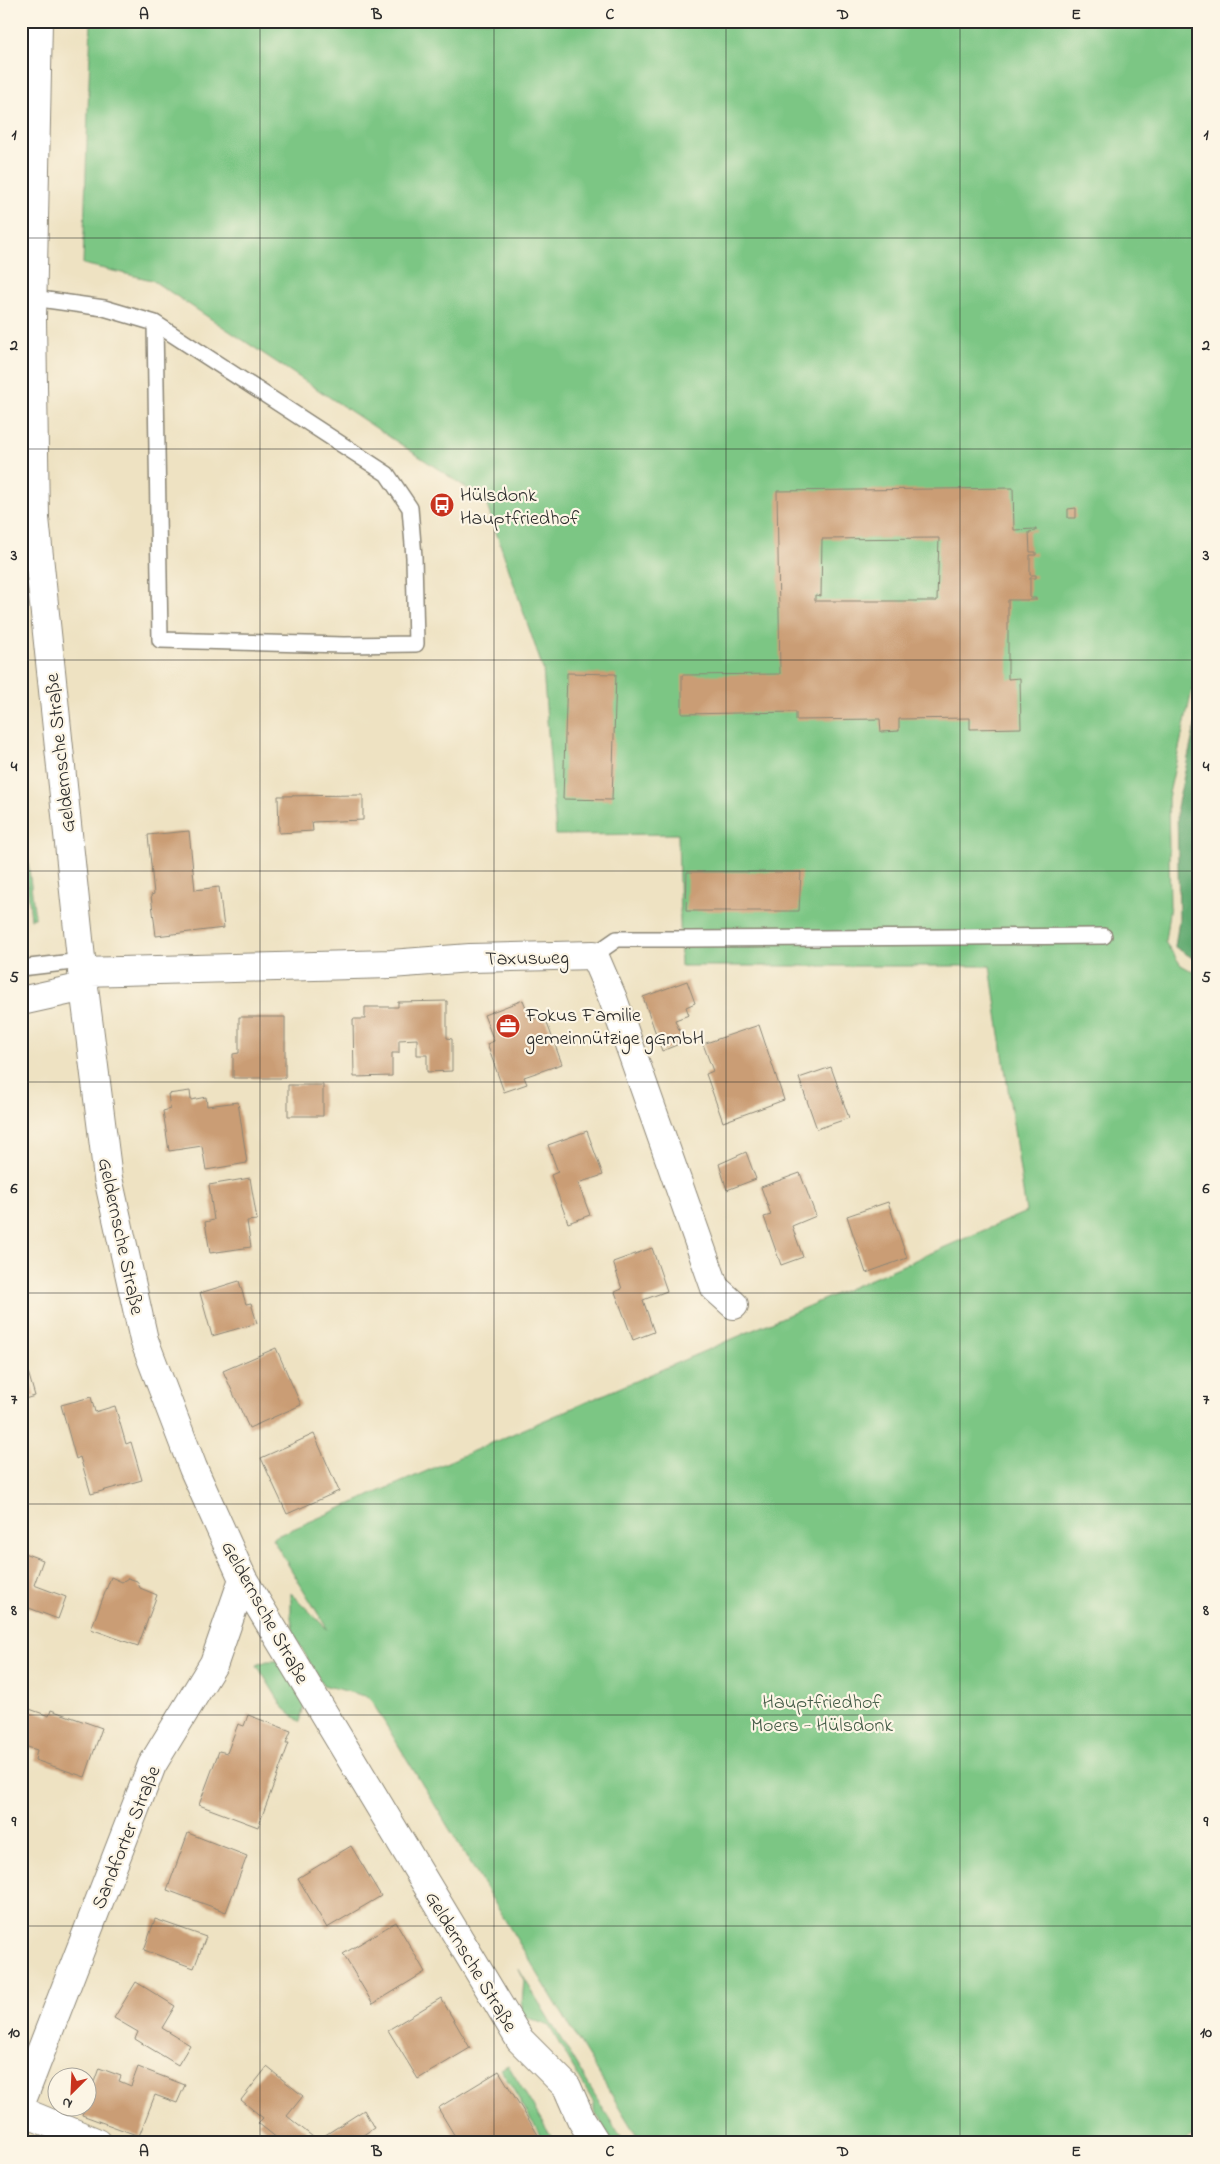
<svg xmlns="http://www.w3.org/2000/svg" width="1220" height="2164" font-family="'Indie Flower',sans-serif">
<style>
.green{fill:#7bc684;stroke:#537858}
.forest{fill:#64ab72;stroke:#486b4e}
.building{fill:#ca9d75;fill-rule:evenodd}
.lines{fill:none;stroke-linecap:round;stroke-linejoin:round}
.lane-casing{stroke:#8c8676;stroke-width:18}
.street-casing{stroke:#8c8676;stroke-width:30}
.lane{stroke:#fff;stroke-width:15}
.street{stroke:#fff;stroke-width:28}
.grid{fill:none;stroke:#2b2b2b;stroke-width:1;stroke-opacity:0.55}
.labels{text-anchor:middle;stroke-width:4.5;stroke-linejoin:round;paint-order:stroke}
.poi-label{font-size:20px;fill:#2b2b2b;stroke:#fcf5e5;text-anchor:start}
.street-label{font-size:20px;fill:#2b2b2b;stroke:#fcf5e5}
.park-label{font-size:20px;fill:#435a46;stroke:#fcf5e5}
.neatline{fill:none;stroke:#2b2b2b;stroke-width:2}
.grid-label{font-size:16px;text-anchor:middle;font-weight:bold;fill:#2b2b2b}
</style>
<rect width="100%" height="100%" fill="#fcf5e5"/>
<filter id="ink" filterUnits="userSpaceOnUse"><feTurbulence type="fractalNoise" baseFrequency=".02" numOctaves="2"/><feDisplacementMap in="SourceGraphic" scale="10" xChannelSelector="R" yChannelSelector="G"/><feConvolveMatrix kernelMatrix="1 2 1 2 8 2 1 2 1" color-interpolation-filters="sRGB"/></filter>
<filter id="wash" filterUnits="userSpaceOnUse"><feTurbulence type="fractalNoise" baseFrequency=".0096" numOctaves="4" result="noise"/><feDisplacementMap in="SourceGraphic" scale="20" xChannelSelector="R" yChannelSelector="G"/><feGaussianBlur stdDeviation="1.12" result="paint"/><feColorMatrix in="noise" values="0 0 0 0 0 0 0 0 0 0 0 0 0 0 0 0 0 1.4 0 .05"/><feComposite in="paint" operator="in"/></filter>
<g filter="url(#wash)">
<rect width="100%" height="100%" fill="#eee2c2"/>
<path class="green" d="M 91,21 L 1199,21 L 1199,659 L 1168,798 L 1170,905 L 1165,942 L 1181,965 L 1199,975 L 1199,2131 L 1184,2143 L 641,2143 L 369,1697 L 323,1685 L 294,1635 L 291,1617 L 291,1593 L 328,1630 L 272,1538 L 1026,1212 L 990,966 L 681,966 L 678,834 L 556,835 L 543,669 L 485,500 L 152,280 L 83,264 Z
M 21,804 L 35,918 L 31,919 L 21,829 Z
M 267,1661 L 279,1661 L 305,1700 L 300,1722 L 283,1707 L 257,1665 Z
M 518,1968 L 624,2143 L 613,2143 L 594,2111 L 594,2103 L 549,2026 L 521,2015 L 524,1980 Z
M 508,2065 L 555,2143 L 545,2143 L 501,2069 Z"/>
<path class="forest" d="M 1199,708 L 1199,962 L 1175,947 L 1179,920 L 1177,807 Z"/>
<g id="blocks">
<path class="building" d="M 1013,488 L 1014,530 L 1036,529 L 1036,531 L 1029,532 L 1030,552 L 1036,552 L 1036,555 L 1030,555 L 1030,575 L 1036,575 L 1036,578 L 1030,578 L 1030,598 L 1036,598 L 1036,600 L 1008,600 L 1008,679 L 1020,678 L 1021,728 L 970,729 L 970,718 L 899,719 L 899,731 L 881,732 L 880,719 L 796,720 L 796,712 L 682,714 L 682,675 L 780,674 L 777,491 ZM 939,538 L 937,601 L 815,601 L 815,595 L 821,596 L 822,539 Z
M 1076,508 L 1076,518 L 1068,518 L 1068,509 Z
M 567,673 L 616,674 L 612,800 L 563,799 Z
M 363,795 L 363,820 L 312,822 L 313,831 L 279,833 L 278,796 Z
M 189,831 L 195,890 L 219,887 L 224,928 L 156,936 L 151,895 L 154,894 L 148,835 Z
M 687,872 L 801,872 L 799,911 L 686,911 Z
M 687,981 L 695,1003 L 686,1007 L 689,1015 L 675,1020 L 684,1042 L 662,1051 L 643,997 Z
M 523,1000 L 531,1020 L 544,1015 L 562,1064 L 524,1077 L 527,1084 L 504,1092 L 487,1044 L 494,1041 L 484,1015 Z
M 447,1001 L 447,1038 L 452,1039 L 452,1071 L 427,1072 L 427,1055 L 417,1055 L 417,1039 L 399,1040 L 399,1053 L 392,1053 L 392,1076 L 354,1077 L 353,1019 L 365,1019 L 365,1007 L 398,1007 L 398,1002 Z
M 239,1017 L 285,1017 L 285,1078 L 233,1078 L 233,1054 L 239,1053 Z
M 759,1025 L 784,1100 L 723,1122 L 706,1074 L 713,1071 L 703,1044 Z
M 831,1067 L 849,1118 L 817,1129 L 799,1078 Z
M 288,1085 L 323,1085 L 323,1116 L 288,1116 Z
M 190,1091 L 191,1100 L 206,1097 L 207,1106 L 238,1102 L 247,1163 L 206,1170 L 202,1146 L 169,1151 L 163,1111 L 170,1109 L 168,1094 Z
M 587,1131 L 603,1175 L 578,1183 L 590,1215 L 568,1223 L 551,1175 L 558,1172 L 548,1145 Z
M 746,1152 L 756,1179 L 727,1190 L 719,1164 Z
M 800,1173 L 816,1216 L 792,1226 L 803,1257 L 781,1265 L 764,1217 L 771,1215 L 761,1187 Z
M 250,1178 L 257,1220 L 247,1221 L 251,1247 L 210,1253 L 205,1222 L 214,1220 L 209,1185 Z
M 888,1202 L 907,1258 L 866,1273 L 847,1216 Z
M 652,1248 L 667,1291 L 643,1300 L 654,1332 L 633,1340 L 615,1292 L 622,1289 L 613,1262 Z
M 239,1281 L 246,1304 L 251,1303 L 257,1323 L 212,1336 L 200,1293 Z
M 21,1348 L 35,1396 L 21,1400 Z
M 276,1348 L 301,1405 L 249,1428 L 223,1371 Z
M 91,1397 L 95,1412 L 115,1406 L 126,1444 L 131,1442 L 142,1480 L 91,1494 L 80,1457 L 76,1459 L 61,1405 Z
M 314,1434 L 339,1491 L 287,1514 L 261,1458 Z
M 21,1552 L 43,1560 L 34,1585 L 66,1597 L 58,1619 L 21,1605 Z
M 111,1577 L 122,1582 L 128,1578 L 137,1581 L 140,1588 L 157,1595 L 138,1646 L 91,1629 Z
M 21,1706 L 49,1716 L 51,1710 L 102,1728 L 85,1777 L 35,1760 L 37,1750 L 21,1745 Z
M 248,1715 L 291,1731 L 286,1743 L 289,1743 L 258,1827 L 199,1805 L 219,1751 L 227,1753 L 238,1724 L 244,1726 Z
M 188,1833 L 247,1856 L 226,1912 L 167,1890 Z
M 351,1846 L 381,1896 L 327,1928 L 298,1878 Z
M 155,1919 L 206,1937 L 194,1968 L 144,1950 Z
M 396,1922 L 425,1972 L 373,2004 L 343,1954 Z
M 136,1982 L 175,2006 L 162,2028 L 190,2045 L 178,2065 L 135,2039 L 138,2032 L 114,2018 Z
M 441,1998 L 470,2048 L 418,2079 L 388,2030 Z
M 138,2067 L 185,2085 L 177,2103 L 155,2095 L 139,2136 L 82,2115 L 85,2106 L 88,2106 L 88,2099 L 99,2068 L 121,2076 L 119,2081 L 131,2086 Z
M 267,2067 L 303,2096 L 287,2116 L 313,2137 L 308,2143 L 283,2143 L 258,2123 L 263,2118 L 241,2100 Z
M 499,2071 L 524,2112 L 543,2143 L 459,2143 L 438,2108 Z
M 364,2110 L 374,2128 L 351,2143 L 317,2143 L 316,2141 Z"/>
</g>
</g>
<g filter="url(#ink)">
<use href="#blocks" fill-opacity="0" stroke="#8c8676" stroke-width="1"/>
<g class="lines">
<defs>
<path id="lane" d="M 33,298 L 104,308 L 155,323 L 387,474 L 410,508 L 414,557 L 416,644 L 344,645 L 160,640 L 155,323
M 594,955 L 617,939 L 689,939 L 1104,936
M 21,968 L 81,961"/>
<path id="street" d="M 38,21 L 32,319 L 35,518 L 84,987 L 108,1178 L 144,1340 L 193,1468 L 243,1579 L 520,2040 L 567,2087 L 581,2119 L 596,2143
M 82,972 L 391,964 L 470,958 L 594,955 L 613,999 L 715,1288 L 734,1305
M 21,1001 L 84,987
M 21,2103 L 152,1765 L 214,1663 L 243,1579
M 21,2111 L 98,2143"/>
</defs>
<use href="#lane" class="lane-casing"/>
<use href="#street" class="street-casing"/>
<use href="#lane" class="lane"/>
<use href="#street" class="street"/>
</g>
</g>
<path class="grid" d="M 260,21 L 260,2143M 494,21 L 494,2143M 726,21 L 726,2143M 960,21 L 960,2143M 21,238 L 1199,238M 21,449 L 1199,449M 21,660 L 1199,660M 21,871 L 1199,871M 21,1082 L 1199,1082M 21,1293 L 1199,1293M 21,1504 L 1199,1504M 21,1715 L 1199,1715M 21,1926 L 1199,1926"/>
<defs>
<symbol id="bus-disc" viewBox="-11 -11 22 22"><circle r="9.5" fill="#c8321e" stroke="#fcf5e5"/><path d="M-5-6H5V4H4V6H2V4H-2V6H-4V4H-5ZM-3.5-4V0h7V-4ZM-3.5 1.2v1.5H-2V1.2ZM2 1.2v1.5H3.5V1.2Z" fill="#fff"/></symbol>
<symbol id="office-disc" viewBox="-11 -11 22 22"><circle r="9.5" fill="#c8321e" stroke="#fcf5e5"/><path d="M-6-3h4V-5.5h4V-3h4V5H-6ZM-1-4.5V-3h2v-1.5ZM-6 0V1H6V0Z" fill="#fff"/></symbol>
</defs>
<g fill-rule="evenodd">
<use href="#bus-disc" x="428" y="491" width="28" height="28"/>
<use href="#office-disc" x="494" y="1012" width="28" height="28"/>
</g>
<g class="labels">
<g class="poi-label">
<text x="460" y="501">Hülsdonk<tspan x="460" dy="23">Hauptfriedhof</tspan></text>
<text x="526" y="1021">Fokus Familie<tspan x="526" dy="23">gemeinnützige gGmbH</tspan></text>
</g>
<g class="street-label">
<text transform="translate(59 753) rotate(-96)" y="7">Geldernsche Straße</text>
<text transform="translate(527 957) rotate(-1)" y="7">Taxusweg</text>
<text transform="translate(122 1236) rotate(78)" y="7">Geldernsche Straße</text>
<text transform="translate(266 1612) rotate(61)" y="7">Geldernsche Straße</text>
<text transform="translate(125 1837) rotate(-68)" y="7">Sandforter Straße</text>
<text transform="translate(472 1961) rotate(59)" y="7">Geldernsche Straße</text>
</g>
<g class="park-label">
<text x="822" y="1708">Hauptfriedhof<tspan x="822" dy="23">Moers - Hülsdonk</tspan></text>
</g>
</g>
<rect width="1220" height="2164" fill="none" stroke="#fcf5e5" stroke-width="55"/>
<g transform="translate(72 2092) rotate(204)"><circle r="24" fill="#fcf5e5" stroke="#a8a49b"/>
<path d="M0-4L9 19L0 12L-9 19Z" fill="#c8321e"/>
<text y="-8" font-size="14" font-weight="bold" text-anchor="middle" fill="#2b2b2b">N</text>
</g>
<rect x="28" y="28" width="1164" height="2108" class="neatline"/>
<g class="grid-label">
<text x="144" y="19">A</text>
<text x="377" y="19">B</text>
<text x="610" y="19">C</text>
<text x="843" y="19">D</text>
<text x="1076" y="19">E</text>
<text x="14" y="139">1</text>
<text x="1206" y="139">1</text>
<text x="14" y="350">2</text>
<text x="1206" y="350">2</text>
<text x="14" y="560">3</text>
<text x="1206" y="560">3</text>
<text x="14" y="771">4</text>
<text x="1206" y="771">4</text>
<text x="14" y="982">5</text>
<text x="1206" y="982">5</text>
<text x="14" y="1193">6</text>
<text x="1206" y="1193">6</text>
<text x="14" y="1404">7</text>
<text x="1206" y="1404">7</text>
<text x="14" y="1615">8</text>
<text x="1206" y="1615">8</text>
<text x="14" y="1826">9</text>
<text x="1206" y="1826">9</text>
<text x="14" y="2037">10</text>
<text x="1206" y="2037">10</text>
<text x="144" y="2156">A</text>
<text x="377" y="2156">B</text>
<text x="610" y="2156">C</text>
<text x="843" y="2156">D</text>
<text x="1076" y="2156">E</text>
</g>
</svg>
